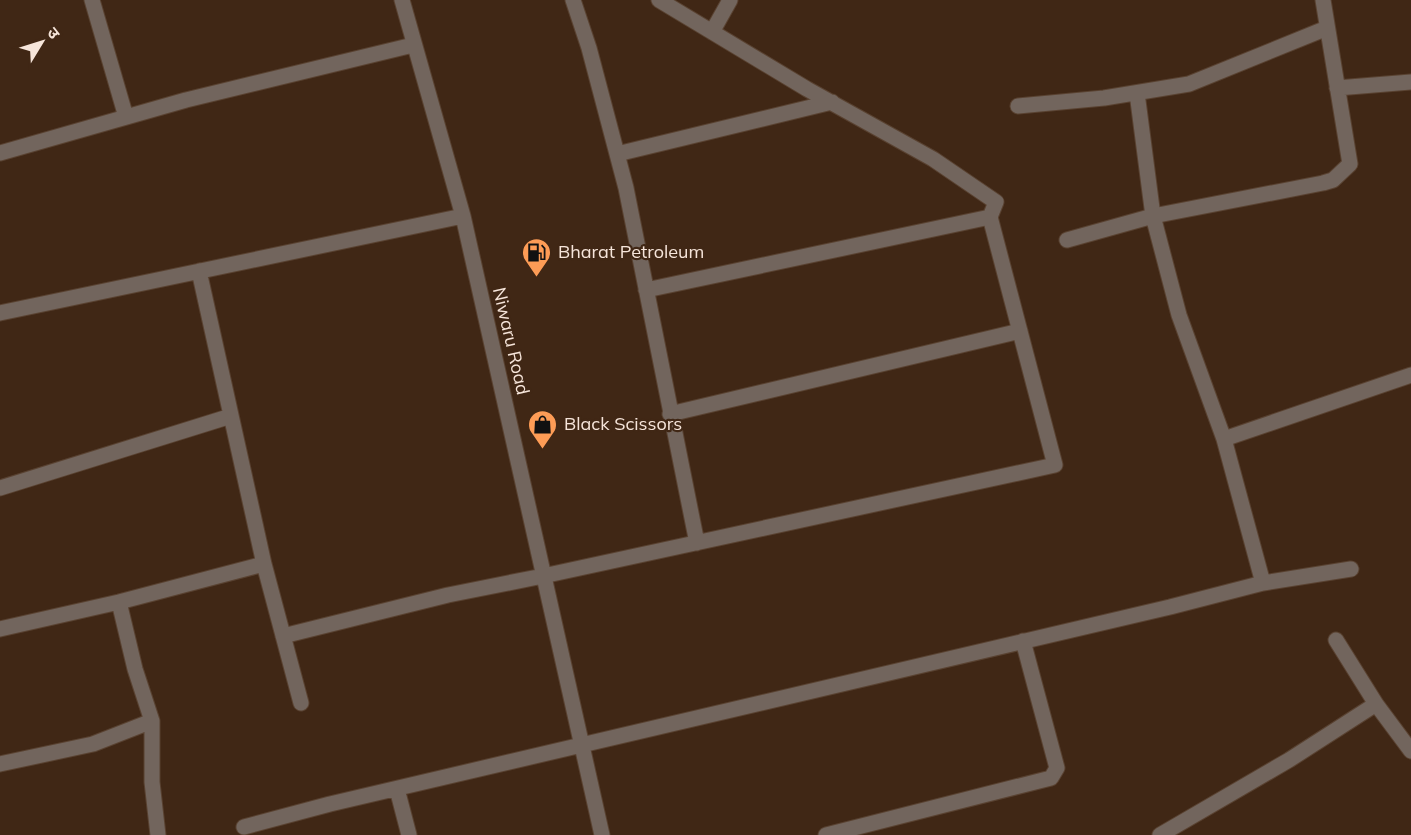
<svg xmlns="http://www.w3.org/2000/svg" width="1411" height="835" font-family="Mulish,'Noto Sans Devanagari',sans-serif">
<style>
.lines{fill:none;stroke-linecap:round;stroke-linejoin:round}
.minor-casing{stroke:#594231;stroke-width:17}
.minor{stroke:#72655d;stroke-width:15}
.labels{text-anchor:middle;stroke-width:4.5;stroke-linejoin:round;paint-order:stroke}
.poi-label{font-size:18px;fill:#f6e5da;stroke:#402715;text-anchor:start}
.street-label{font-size:18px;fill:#f6e5da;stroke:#402715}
</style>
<rect width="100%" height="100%" fill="#402715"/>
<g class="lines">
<defs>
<path id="minor" d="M 92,0 L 126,117
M 402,0 L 463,216 L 602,835
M 573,0 L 589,48 L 626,188 L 697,543
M 712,32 L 730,0
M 1337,88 L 1411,82
M 1137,93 L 1153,216 L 1179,315 L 1224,439
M 1018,106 L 1104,98 L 1189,84 L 1327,28
M 0,153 L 186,100 L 413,45
M 617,154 L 832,102
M 1067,240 L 1153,216 L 1323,183 L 1333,180 L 1350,164 L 1323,0
M 199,271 L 264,564 L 301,703
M 646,290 L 990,217
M 0,313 L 463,216
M 670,414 L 1020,331
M 0,488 L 231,416
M 1263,583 L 1224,439 L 1411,375
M 119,602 L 135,669 L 152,721 L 152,782 L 158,835
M 0,629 L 119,602 L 264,564
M 283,636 L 448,595 L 543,576 L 1055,465 L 990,217 L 996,202 L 933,159 L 807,89 L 659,0
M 1336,640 L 1376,704
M 0,764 L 93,744 L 152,721
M 397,789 L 409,835
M 244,827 L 330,804 L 1170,607 L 1263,583 L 1351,569
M 826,835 L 1051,778 L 1057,768 L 1023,641
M 1160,835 L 1289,760 L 1376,704 L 1411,751"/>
</defs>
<use href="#minor" class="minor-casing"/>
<use href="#minor" class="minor"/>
</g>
<defs>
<symbol id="fuel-pin" viewBox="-11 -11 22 30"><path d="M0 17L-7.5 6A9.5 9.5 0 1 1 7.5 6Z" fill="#fd9c56" stroke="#402715"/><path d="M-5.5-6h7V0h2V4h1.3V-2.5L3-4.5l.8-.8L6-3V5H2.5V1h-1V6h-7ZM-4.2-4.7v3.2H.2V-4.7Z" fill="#111"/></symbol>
<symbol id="shop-pin" viewBox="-11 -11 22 30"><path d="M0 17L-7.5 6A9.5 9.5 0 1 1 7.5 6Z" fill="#fd9c56" stroke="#402715"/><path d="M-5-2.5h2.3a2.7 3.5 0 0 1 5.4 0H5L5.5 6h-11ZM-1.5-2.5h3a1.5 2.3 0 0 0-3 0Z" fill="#111"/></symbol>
</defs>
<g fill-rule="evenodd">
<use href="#fuel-pin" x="520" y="236" width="33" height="45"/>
<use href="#shop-pin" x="526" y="408" width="33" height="45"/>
</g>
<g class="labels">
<g class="poi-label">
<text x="558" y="258">Bharat Petroleum</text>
<text x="564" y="430">Black Scissors</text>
</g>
<g class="street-label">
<text transform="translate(511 341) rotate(77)" y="6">Niwaru Road</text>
</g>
</g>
<g transform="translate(42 42) rotate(52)" stroke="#402715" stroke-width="4.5" paint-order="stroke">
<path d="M0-4.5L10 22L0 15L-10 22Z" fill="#f6e5da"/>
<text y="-9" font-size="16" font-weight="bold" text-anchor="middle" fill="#f6e5da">उ</text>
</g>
</svg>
